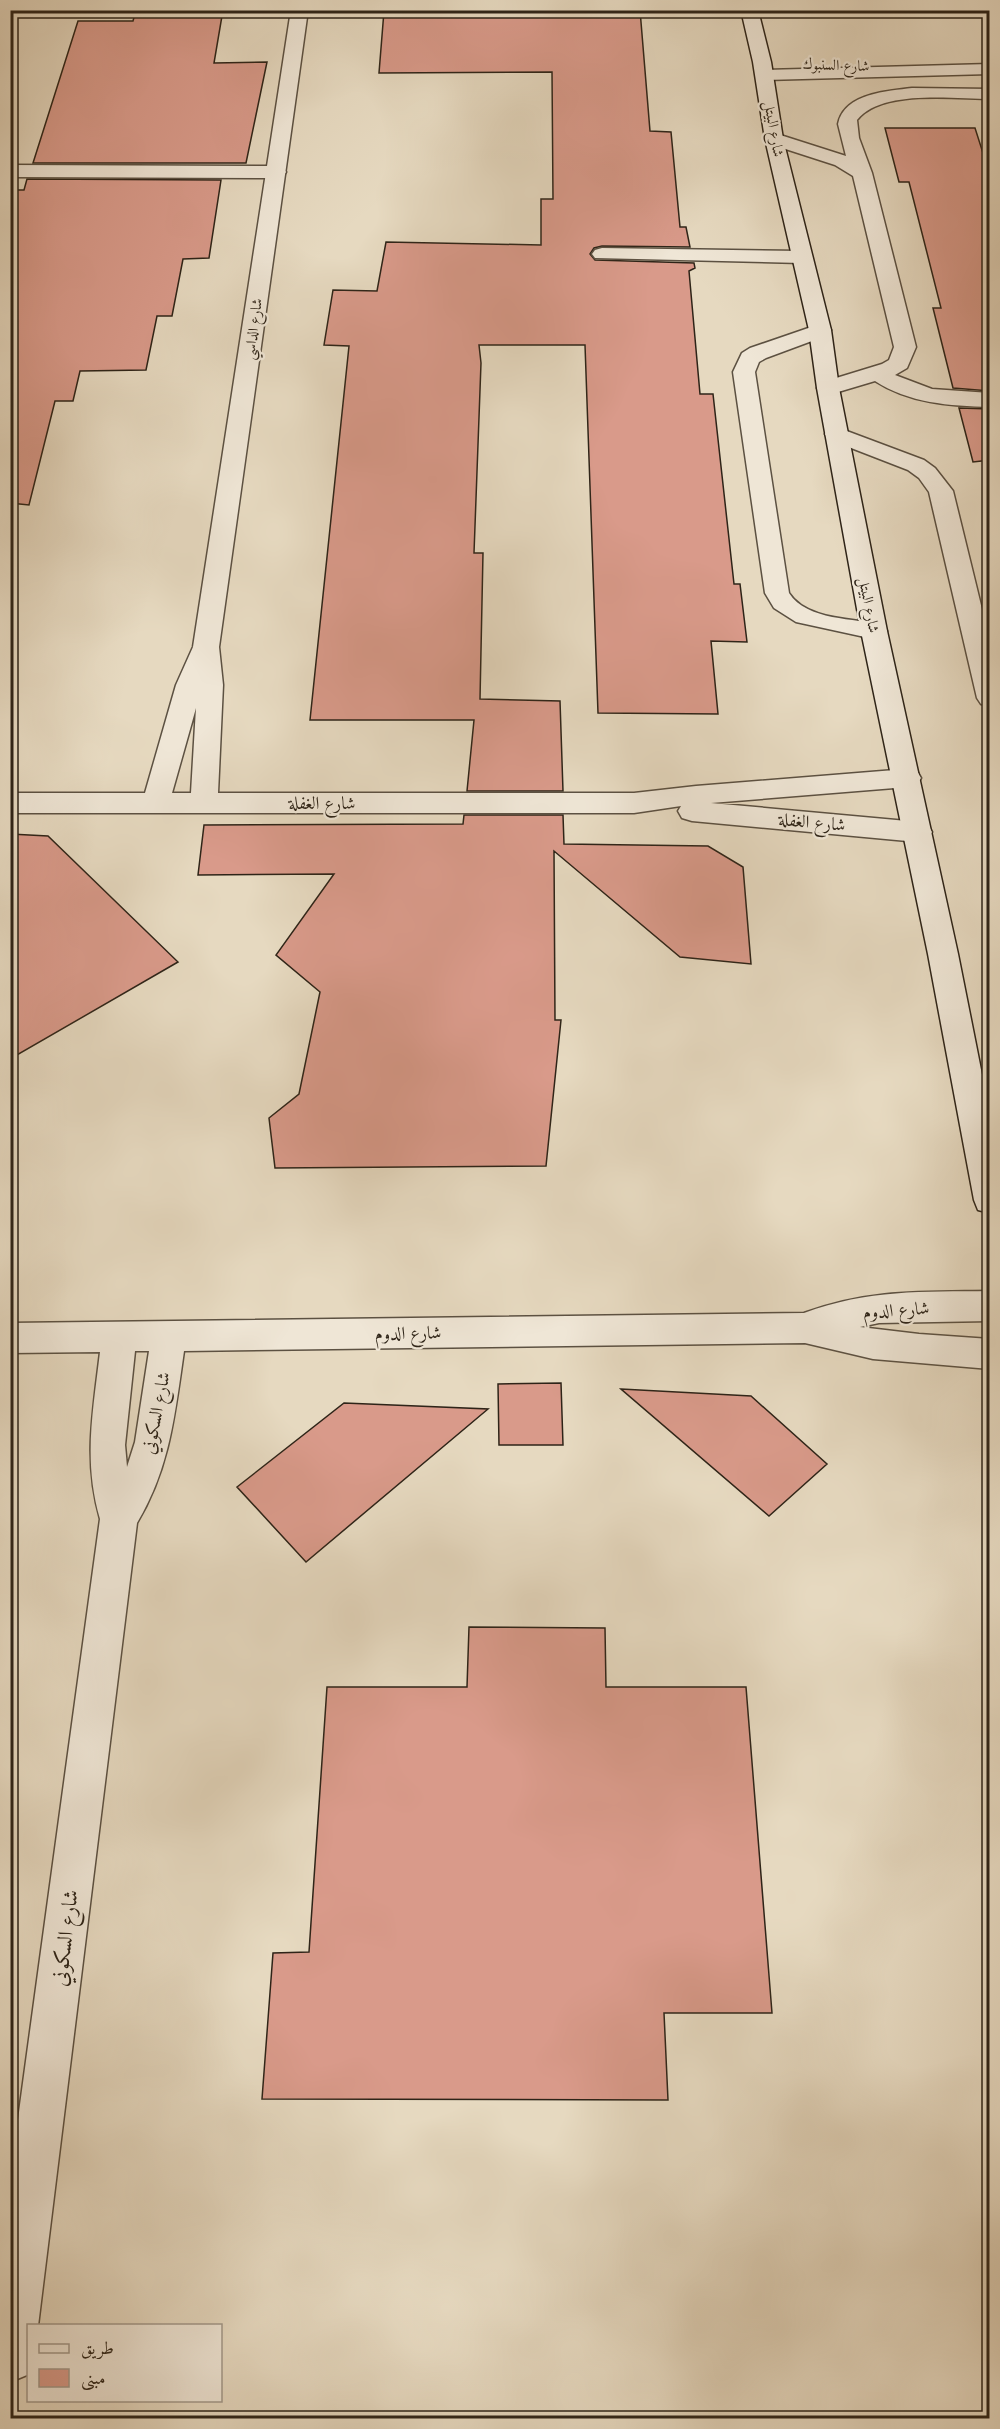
<svg xmlns="http://www.w3.org/2000/svg" width="1000" height="2429" font-family="'Libre Caslon Text',Amiri,serif">
<style>
.building{fill:#d99a8a;stroke:#2e2418;stroke-width:1.5}
.lines{fill:none;stroke-linecap:round;stroke-linejoin:round}
.lane-casing{stroke:#5c5142;stroke-width:3}
.street-casing{stroke:#5c5142;stroke-width:3}
.secondary-casing{stroke:#2e2418;stroke-width:3}
.lane{fill:#efe6d6;fill-rule:evenodd}
.street{fill:#efe6d6;fill-rule:evenodd}
.secondary{fill:#efe6d6;fill-rule:evenodd}
.labels{text-anchor:middle;stroke-width:4.5;stroke-linejoin:round;paint-order:stroke}
.far-street-label{font-size:15px;fill:#2e2418;stroke:#efe6d6}
.street-label{font-size:18px;fill:#2e2418;stroke:#efe6d6}
.near-street-label{font-size:21px;fill:#2e2418;stroke:#efe6d6}
</style>
<rect width="100%" height="100%" fill="#e6d9c0"/>
<filter id="stains"><feTurbulence type="fractalNoise" baseFrequency=".00333" numOctaves="4"/><feColorMatrix values="0 0 0 0 .2 0 0 0 0 .09 0 0 0 0 .02 0 0 0 .5 -.17"/></filter>
<radialGradient id="worn" r=".72"><stop offset=".6" stop-color="#630" stop-opacity="0"/><stop offset="1" stop-color="#630" stop-opacity=".3"/></radialGradient>
<path class="building" d="M 136,10 L 223,10 L 214,63 L 267,62 L 246,163 L 33,163 L 78,21 L 133,21 Z
M 640,10 L 650,131 L 671,132 L 680,227 L 686,227 L 690,247 L 602,246 L 594,248 L 590,254 L 595,260 L 694,263 L 695,268 L 689,271 L 700,394 L 713,394 L 734,584 L 740,584 L 747,642 L 711,641 L 718,714 L 598,713 L 585,345 L 479,345 L 481,363 L 474,553 L 483,553 L 480,699 L 560,701 L 563,791 L 467,791 L 474,720 L 310,720 L 349,346 L 324,345 L 333,290 L 377,291 L 386,242 L 541,245 L 541,199 L 553,199 L 552,72 L 379,73 L 384,11 Z
M 885,128 L 975,128 L 990,175 L 990,391 L 953,388 L 933,308 L 941,308 L 909,182 L 899,182 Z
M 27,179 L 221,180 L 209,258 L 183,259 L 172,316 L 157,316 L 146,370 L 80,371 L 73,401 L 55,401 L 29,505 L 10,503 L 10,190 L 24,190 Z
M 959,408 L 990,409 L 990,460 L 973,462 Z
M 464,815 L 563,815 L 564,844 L 708,846 L 743,867 L 751,964 L 680,957 L 554,851 L 555,1020 L 561,1020 L 546,1166 L 275,1168 L 269,1118 L 299,1094 L 320,992 L 276,955 L 334,874 L 198,875 L 204,825 L 463,824 Z
M 10,834 L 48,836 L 178,962 L 10,1059 Z
M 561,1383 L 563,1445 L 499,1445 L 498,1384 Z
M 621,1389 L 751,1396 L 827,1464 L 769,1516 Z
M 344,1403 L 488,1409 L 306,1562 L 237,1487 Z
M 469,1627 L 605,1628 L 606,1687 L 746,1687 L 772,2013 L 664,2013 L 668,2100 L 262,2099 L 273,1953 L 309,1952 L 327,1687 L 467,1687 Z"/>
<g class="lines">
<defs>
<path id="lane" d="M 10,165 L 276,166 L 283,168 L 286,172 L 283,176 L 276,178 L 10,177 Z
M 602,248 L 801,251 L 808,253 L 811,257 L 808,261 L 801,263 L 595,258 L 592,254 L 595,250 Z"/>
<path id="street" d="M 291,10 L 308,10 L 219,647 L 223,685 L 218,793 L 634,793 L 696,786 L 907,769 L 917,771 L 921,778 L 917,785 L 907,787 L 711,803 L 918,822 L 928,825 L 932,832 L 928,839 L 918,842 L 692,821 L 682,818 L 678,811 L 681,806 L 634,813 L 10,813 L 10,793 L 145,793 L 176,685 L 193,647 ZM 196,708 L 191,793 L 172,793 Z
M 990,64 L 990,74 L 765,80 L 759,79 L 756,75 L 759,71 L 765,70 Z
M 912,88 L 990,89 L 990,99 C 954,99 881,89 857,120 L 859,138 L 872,173 L 916,347 L 907,368 L 895,375 L 932,389 L 990,393 L 990,407 C 949,406 909,403 875,381 L 828,395 L 820,393 L 817,388 L 820,383 L 882,364 L 889,360 L 894,347 L 853,176 L 835,165 L 767,143 L 765,139 L 767,135 L 774,133 L 846,156 L 838,124 C 844,93 888,91 912,88 Z
M 820,324 L 828,325 L 831,330 L 828,335 L 766,358 L 759,362 L 755,372 L 789,593 C 807,621 855,618 883,625 L 887,631 L 883,637 L 874,639 L 796,622 L 774,608 L 765,593 L 733,372 L 742,353 L 750,348 Z
M 836,427 L 924,460 L 935,468 L 953,491 L 990,642 L 990,706 L 981,704 L 977,698 L 929,492 L 919,478 L 908,470 L 828,439 L 825,434 L 828,429 Z
M 990,1291 L 990,1321 L 879,1323 L 860,1327 L 919,1334 L 990,1339 L 990,1369 L 873,1359 L 805,1343 L 184,1351 C 175,1413 170,1468 137,1523 L 38,2326 L 28,2326 L 27,2375 L 10,2382 L 10,2178 L 100,1519 C 83,1460 93,1412 100,1352 L 10,1353 L 10,1323 L 804,1313 C 869,1289 922,1292 990,1291 ZM 135,1351 L 149,1351 L 135,1442 L 127,1467 L 125,1445 Z"/>
<path id="secondary" d="M 741,10 L 758,10 L 771,62 L 783,139 L 831,330 L 839,388 L 887,631 L 958,954 L 990,1115 L 990,1213 L 978,1210 L 974,1200 L 928,954 L 861,631 L 817,388 L 809,330 L 765,139 L 753,62 Z"/>
</defs>
<use href="#lane" class="lane-casing"/>
<use href="#street" class="street-casing"/>
<use href="#secondary" class="secondary-casing"/>
<use href="#lane" class="lane"/>
<use href="#street" class="street"/>
<use href="#secondary" class="secondary"/>
</g>
<g class="labels">
<g class="far-street-label">
<text transform="translate(836 65) rotate(2)" y="5">شارع السنبوك</text>
<text transform="translate(774 129) rotate(80)" y="5">شارع البيتل</text>
<text transform="translate(253 329) rotate(-82)" y="5">شارع الداسي</text>
<text transform="translate(869 605) rotate(79)" y="5">شارع البيتل</text>
</g>
<g class="street-label">
<text x="322" y="809">شارع الغفلة</text>
<text transform="translate(812 822) rotate(5)" y="6">شارع الغفلة</text>
<text transform="translate(896 1310) rotate(-4)" y="6">شارع الدوم</text>
<text transform="translate(408 1333) rotate(-1)" y="6">شارع الدوم</text>
<text transform="translate(156 1413) rotate(-79)" y="6">شارع السكوني</text>
</g>
<g class="near-street-label">
<text transform="translate(65 1938) rotate(-83)" y="7">شارع السكوني</text>
</g>
</g>
<rect width="1000" height="2429" fill="none" stroke="#e6d9c0" stroke-width="36"/>
<rect x="12" y="12" width="976" height="2405" fill="none" stroke="#2e2418" stroke-width="3"/>
<rect x="18" y="18" width="964" height="2393" fill="none" stroke="#2e2418" stroke-width="1.5"/>
<rect x="27" y="2324" width="195" height="78" fill="#efe6d6" stroke="#a2988a" stroke-width="1.5"/>
<rect x="39" y="2344" width="30" height="9" fill="#efe6d6" stroke="#a2988a" stroke-width="1.5"/>
<text x="81" y="2354" font-size="18" fill="#2e2418">طريق</text>
<rect x="39" y="2369" width="30" height="18" fill="#d99a8a" stroke="#a2988a" stroke-width="1.5"/>
<text x="81" y="2384" font-size="18" fill="#2e2418">مبنى</text>
<rect width="100%" height="100%" filter="url(#stains)"/>
<rect width="100%" height="100%" fill="url(#worn)"/>
</svg>
